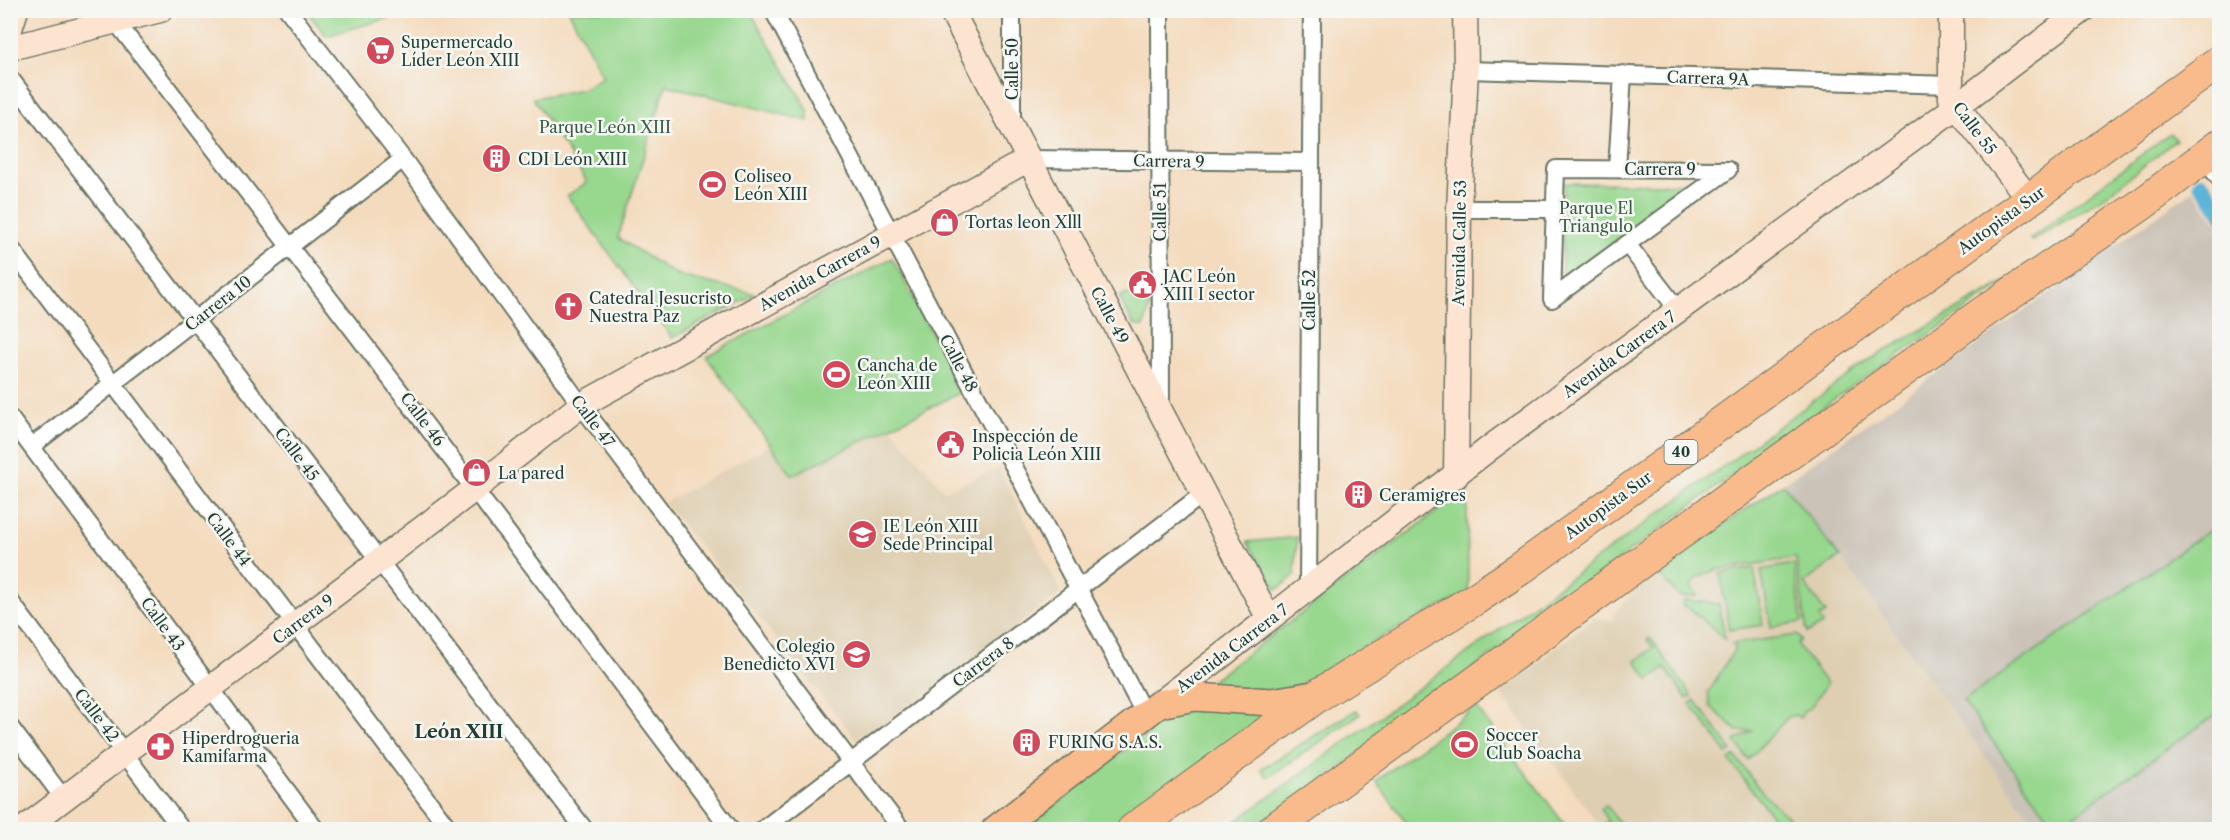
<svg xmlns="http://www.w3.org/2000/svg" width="2230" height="840" font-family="'Libre Caslon Text',serif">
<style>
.built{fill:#dfcfb2}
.industrial{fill:#cbc3b8}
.green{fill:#97d78e;stroke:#5b8a61;stroke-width:1.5}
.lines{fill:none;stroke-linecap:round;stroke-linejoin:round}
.canal{stroke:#5cb4d9;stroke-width:16}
.street-casing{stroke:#6a7464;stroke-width:20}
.secondary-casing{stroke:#6a7464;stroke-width:27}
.primary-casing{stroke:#6a7464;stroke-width:30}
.highway-casing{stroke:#6a7464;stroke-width:34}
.street{stroke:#fff;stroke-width:16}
.secondary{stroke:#fde4d1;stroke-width:24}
.primary{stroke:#fabb8c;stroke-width:27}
.highway{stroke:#fabb8c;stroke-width:32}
.labels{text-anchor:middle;stroke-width:5;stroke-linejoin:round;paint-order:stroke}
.shield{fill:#f6f6f2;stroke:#60746d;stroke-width:1.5}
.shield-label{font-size:15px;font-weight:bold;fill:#1f3d34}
.poi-label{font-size:16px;fill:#1f3d34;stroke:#f6f6f2;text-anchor:start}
.street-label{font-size:16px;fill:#1f3d34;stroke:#f6f6f2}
.park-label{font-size:16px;fill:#375c46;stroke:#f6f6f2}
.neighbourhood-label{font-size:18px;font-weight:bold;fill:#1f3d34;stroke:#f6f6f2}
</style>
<rect width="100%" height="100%" fill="#f6f6f2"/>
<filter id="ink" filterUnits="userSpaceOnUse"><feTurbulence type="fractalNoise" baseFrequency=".0167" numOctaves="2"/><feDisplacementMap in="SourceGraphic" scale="12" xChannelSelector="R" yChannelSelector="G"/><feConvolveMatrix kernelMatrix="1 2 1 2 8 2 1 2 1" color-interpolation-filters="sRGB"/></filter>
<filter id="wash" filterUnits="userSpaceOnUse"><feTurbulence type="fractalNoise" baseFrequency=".008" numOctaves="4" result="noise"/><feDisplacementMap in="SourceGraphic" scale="24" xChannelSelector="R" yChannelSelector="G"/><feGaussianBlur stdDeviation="1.35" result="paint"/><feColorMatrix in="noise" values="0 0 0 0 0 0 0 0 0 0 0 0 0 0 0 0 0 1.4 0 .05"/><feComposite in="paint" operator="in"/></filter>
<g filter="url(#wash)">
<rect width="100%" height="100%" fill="#f4dbbe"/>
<path class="built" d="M 891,427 L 945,491 L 999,468 L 1061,592 L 944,682 L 858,742 L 767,627 L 664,503 L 770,445 L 792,475 Z
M 1783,484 L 1840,557 L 2038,829 L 1602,829 L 1500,692 L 1594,618 L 1614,620 L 1612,615 L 1634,592 L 1639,589 L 1640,587 L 1638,586 L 1653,568 L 1658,570 Z"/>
<path class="industrial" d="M 2193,190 L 2220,227 L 2219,829 L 2038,829 L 1840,557 L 1783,484 Z"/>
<path class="green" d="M 306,11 L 394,11 L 396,16 L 327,36 Z
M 569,11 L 750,11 L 808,110 L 808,121 L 666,85 L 618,238 L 676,275 L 756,294 L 672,338 L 567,196 L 587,182 L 533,98 L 582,89 L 603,77 Z
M 2170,133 L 2176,140 L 2106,196 L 2032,241 L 2030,239 Z
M 2207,179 L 2219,196 L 2219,220 L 2196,187 Z
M 1564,183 L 1692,184 L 1562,281 Z
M 892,258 L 962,392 L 792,475 L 706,356 Z
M 2025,270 L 1844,392 L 1257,829 L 1224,830 L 1871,359 Z
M 1154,290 L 1144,327 L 1134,325 L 1119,297 L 1136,292 Z
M 1783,484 L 1840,557 L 1804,583 L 1826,613 L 1819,617 L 1823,624 L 1807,633 L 1796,558 L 1715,570 L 1696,579 L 1691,586 L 1697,596 L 1680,597 L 1658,573 L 1657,570 Z
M 1467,489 L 1468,593 L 1385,635 L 1283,694 L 1195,693 Z
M 2219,524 L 2219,712 L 2056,828 L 1963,701 Z
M 1297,537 L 1295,575 L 1277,590 L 1247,542 Z
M 1794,564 L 1802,622 L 1771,627 L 1761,570 Z
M 1754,568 L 1763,625 L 1729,630 L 1720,573 Z
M 1684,600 L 1719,604 L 1725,639 L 1688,607 L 1682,605 Z
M 1797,635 L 1801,640 L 1798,643 L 1799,647 L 1827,684 L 1810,708 L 1805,710 L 1800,718 L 1795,715 L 1788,717 L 1748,760 L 1735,741 L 1752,731 L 1737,731 L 1710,706 L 1708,693 L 1736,647 L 1732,644 Z
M 1650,638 L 1692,696 L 1687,699 L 1665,668 L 1649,680 L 1636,661 L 1653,648 L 1647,640 Z
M 1695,700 L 1732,751 L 1727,754 L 1690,703 Z
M 1183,705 L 1277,710 L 1114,829 L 1022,830 Z
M 1476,707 L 1568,829 L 1411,829 L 1376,781 Z
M 1356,710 L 1360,714 L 1268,778 L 1261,769 Z
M 1735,756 L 1761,791 L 1800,829 L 1782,829 L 1729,760 Z
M 1606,805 L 1624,829 L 1602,829 L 1600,827 L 1608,821 L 1600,809 Z"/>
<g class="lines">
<path class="canal" d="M 2201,184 L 2220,209"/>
</g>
</g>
<g filter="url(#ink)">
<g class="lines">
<defs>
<path id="street" d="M 288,10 L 403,159 L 581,405 L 902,830
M 773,10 L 1145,715
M 1160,10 L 1161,410
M 115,12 L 116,22 C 324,289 528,559 731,830
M 1466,70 L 1951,85
M 10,78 C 203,328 392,580 585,830
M 1012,124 L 1012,10
M 2203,158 L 2220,179
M 1029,159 L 1310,162
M 1617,169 L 1623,74
M 1459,209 L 1555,209
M 1627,244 L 1678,310
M 10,247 L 450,830
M 1552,299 L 1556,169 L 1728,170
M 1552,299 L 1728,170
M 10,418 L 316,830
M 32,446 L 403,159
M 1308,590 L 1312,10
M 10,601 L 182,830
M 10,727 L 64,799
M 762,830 L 1203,494"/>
<path id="secondary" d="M 951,10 L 1269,619
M 1951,10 L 1951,99 L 2029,199
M 10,29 L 16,10
M 10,48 L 160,10
M 1456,476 L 1459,209 L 1466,70 L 1465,10
M 1159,704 L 1491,447 L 1957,106 L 2083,10
M 22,830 L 476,488 L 581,405 L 1029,159"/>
<path id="primary" d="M 995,830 L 1159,704 L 1195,697 L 1271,702 L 1320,694"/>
<path id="highway" d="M 1133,830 L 1320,694 L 1475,599 L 1520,569 L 2220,61
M 1273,830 L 1981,314 L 2141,205 L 2220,145"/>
</defs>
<use href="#street" class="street-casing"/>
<use href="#secondary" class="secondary-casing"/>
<use href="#primary" class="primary-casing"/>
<use href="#highway" class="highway-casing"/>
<use href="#street" class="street"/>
<use href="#secondary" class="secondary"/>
<use href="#primary" class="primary"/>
<use href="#highway" class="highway"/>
</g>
</g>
<defs>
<symbol id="supermarket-disc" viewBox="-11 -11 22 22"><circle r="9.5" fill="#d1495b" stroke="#f6f6f2"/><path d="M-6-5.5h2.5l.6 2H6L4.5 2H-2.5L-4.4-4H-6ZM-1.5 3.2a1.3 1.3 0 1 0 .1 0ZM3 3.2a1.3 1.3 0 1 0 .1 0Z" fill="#fff"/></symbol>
<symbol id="building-disc" viewBox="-11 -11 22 22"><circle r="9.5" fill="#d1495b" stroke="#f6f6f2"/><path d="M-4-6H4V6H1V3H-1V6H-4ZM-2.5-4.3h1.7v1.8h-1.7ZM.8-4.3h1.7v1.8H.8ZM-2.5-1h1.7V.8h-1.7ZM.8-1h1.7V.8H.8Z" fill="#fff"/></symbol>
<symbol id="stadium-disc" viewBox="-11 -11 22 22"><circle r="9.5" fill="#d1495b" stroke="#f6f6f2"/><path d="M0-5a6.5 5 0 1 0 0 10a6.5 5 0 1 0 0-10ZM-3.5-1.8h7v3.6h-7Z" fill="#fff"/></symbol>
<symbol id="shop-disc" viewBox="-11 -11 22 22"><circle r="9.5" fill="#d1495b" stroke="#f6f6f2"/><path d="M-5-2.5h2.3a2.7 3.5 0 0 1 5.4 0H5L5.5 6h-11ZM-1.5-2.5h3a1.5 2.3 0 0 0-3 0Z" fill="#fff"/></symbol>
<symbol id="civic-disc" viewBox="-11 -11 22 22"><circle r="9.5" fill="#d1495b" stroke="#f6f6f2"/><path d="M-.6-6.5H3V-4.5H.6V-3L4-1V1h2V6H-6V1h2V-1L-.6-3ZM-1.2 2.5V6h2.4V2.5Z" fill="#fff"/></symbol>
<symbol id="church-disc" viewBox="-11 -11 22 22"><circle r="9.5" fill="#d1495b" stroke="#f6f6f2"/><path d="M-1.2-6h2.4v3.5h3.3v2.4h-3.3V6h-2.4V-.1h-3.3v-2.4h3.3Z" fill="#fff"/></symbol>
<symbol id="school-disc" viewBox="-11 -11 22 22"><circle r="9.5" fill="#d1495b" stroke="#f6f6f2"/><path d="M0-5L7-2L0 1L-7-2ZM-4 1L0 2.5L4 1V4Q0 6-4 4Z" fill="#fff"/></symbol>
<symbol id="pharmacy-disc" viewBox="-11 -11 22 22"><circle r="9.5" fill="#d1495b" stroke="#f6f6f2"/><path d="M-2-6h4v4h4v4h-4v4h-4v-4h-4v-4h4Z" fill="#fff"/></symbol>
</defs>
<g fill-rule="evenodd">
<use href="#supermarket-disc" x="364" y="34" width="33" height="33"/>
<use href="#building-disc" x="480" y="142" width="33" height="33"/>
<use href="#stadium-disc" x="696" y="168" width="33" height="33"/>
<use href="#shop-disc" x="928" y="206" width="33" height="33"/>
<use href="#civic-disc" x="1126" y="268" width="33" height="33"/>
<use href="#church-disc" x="552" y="290" width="33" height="33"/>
<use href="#stadium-disc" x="820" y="358" width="33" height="33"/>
<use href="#civic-disc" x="934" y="428" width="33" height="33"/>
<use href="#shop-disc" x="460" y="456" width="33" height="33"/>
<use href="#building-disc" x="1342" y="478" width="33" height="33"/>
<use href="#school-disc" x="846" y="518" width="33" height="33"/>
<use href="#school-disc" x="840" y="638" width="33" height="33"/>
<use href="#building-disc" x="1010" y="726" width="33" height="33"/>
<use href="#stadium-disc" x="1448" y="728" width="33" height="33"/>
<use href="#pharmacy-disc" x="144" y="730" width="33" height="33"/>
</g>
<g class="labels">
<rect class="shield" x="1664.5" y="440" width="33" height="24" rx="4.5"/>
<g class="shield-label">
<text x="1681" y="457">40</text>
</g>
<g class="poi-label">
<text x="401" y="48">Supermercado<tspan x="401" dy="18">Líder León XIII</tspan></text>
<text x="518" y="165">CDI León XIII</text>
<text x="734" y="182">Coliseo<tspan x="734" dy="18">León XIII</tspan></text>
<text x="965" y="228">Tortas leon Xlll</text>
<text x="1163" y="282">JAC León<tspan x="1163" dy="18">XIII I sector</tspan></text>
<text x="589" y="304">Catedral Jesucristo<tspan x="589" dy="18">Nuestra Paz</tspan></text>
<text x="857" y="371">Cancha de<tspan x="857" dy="18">León XIII</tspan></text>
<text x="972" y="442">Inspección de<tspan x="972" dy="18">Policia León XIII</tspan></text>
<text x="498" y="479">La pared</text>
<text x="1379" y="501">Ceramigres</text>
<text x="883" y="532">IE León XIII<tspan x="883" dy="18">Sede Principal</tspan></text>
<text x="835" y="652" text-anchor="end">Colegio<tspan x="835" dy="18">Benedicto XVI</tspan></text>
<text x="1486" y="741">Soccer<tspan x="1486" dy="18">Club Soacha</tspan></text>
<text x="182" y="744">Hiperdrogueria<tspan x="182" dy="18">Kamifarma</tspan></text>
<text x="1048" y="748">FURING S.A.S.</text>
</g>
<g class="street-label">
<text transform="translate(1012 69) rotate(-90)" y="6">Calle 50</text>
<text transform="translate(1708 78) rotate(2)" y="6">Carrera 9A</text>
<text transform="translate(1975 128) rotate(53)" y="6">Calle 55</text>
<text transform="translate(1169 161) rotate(1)" y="6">Carrera 9</text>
<text x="1660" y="175">Carrera 9</text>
<text transform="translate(1160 212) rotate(-90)" y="6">Calle 51</text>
<text transform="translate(2001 220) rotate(-36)" y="6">Autopista Sur</text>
<text transform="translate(1459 243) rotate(-89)" y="6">Avenida Calle 53</text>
<text transform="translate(820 273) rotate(-29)" y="6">Avenida Carrera 9</text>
<text transform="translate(1309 300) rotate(-90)" y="6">Calle 52</text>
<text transform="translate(218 303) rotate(-38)" y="6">Carrera 10</text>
<text transform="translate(1110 315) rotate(62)" y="6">Calle 49</text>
<text transform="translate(1619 354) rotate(-36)" y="6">Avenida Carrera 7</text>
<text transform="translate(959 363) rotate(62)" y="6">Calle 48</text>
<text transform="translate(423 419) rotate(53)" y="6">Calle 46</text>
<text transform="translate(593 421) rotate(53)" y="6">Calle 47</text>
<text transform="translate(297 454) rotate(53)" y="6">Calle 45</text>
<text transform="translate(1608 505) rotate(-36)" y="6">Autopista Sur</text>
<text transform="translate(229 539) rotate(53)" y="6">Calle 44</text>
<text transform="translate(303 619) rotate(-37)" y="6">Carrera 9</text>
<text transform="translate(163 624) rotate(54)" y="6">Calle 43</text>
<text transform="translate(1232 648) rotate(-37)" y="6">Avenida Carrera 7</text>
<text transform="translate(983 662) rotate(-37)" y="6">Carrera 8</text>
<text transform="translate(97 715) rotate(53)" y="6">Calle 42</text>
</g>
<g class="park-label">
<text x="605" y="133">Parque León XIII</text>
<text x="1596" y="214">Parque El<tspan x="1596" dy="18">Triangulo</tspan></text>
</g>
<g class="neighbourhood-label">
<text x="459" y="738">León XIII</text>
</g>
</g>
<rect width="2230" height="840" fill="none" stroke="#f6f6f2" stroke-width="36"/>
</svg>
